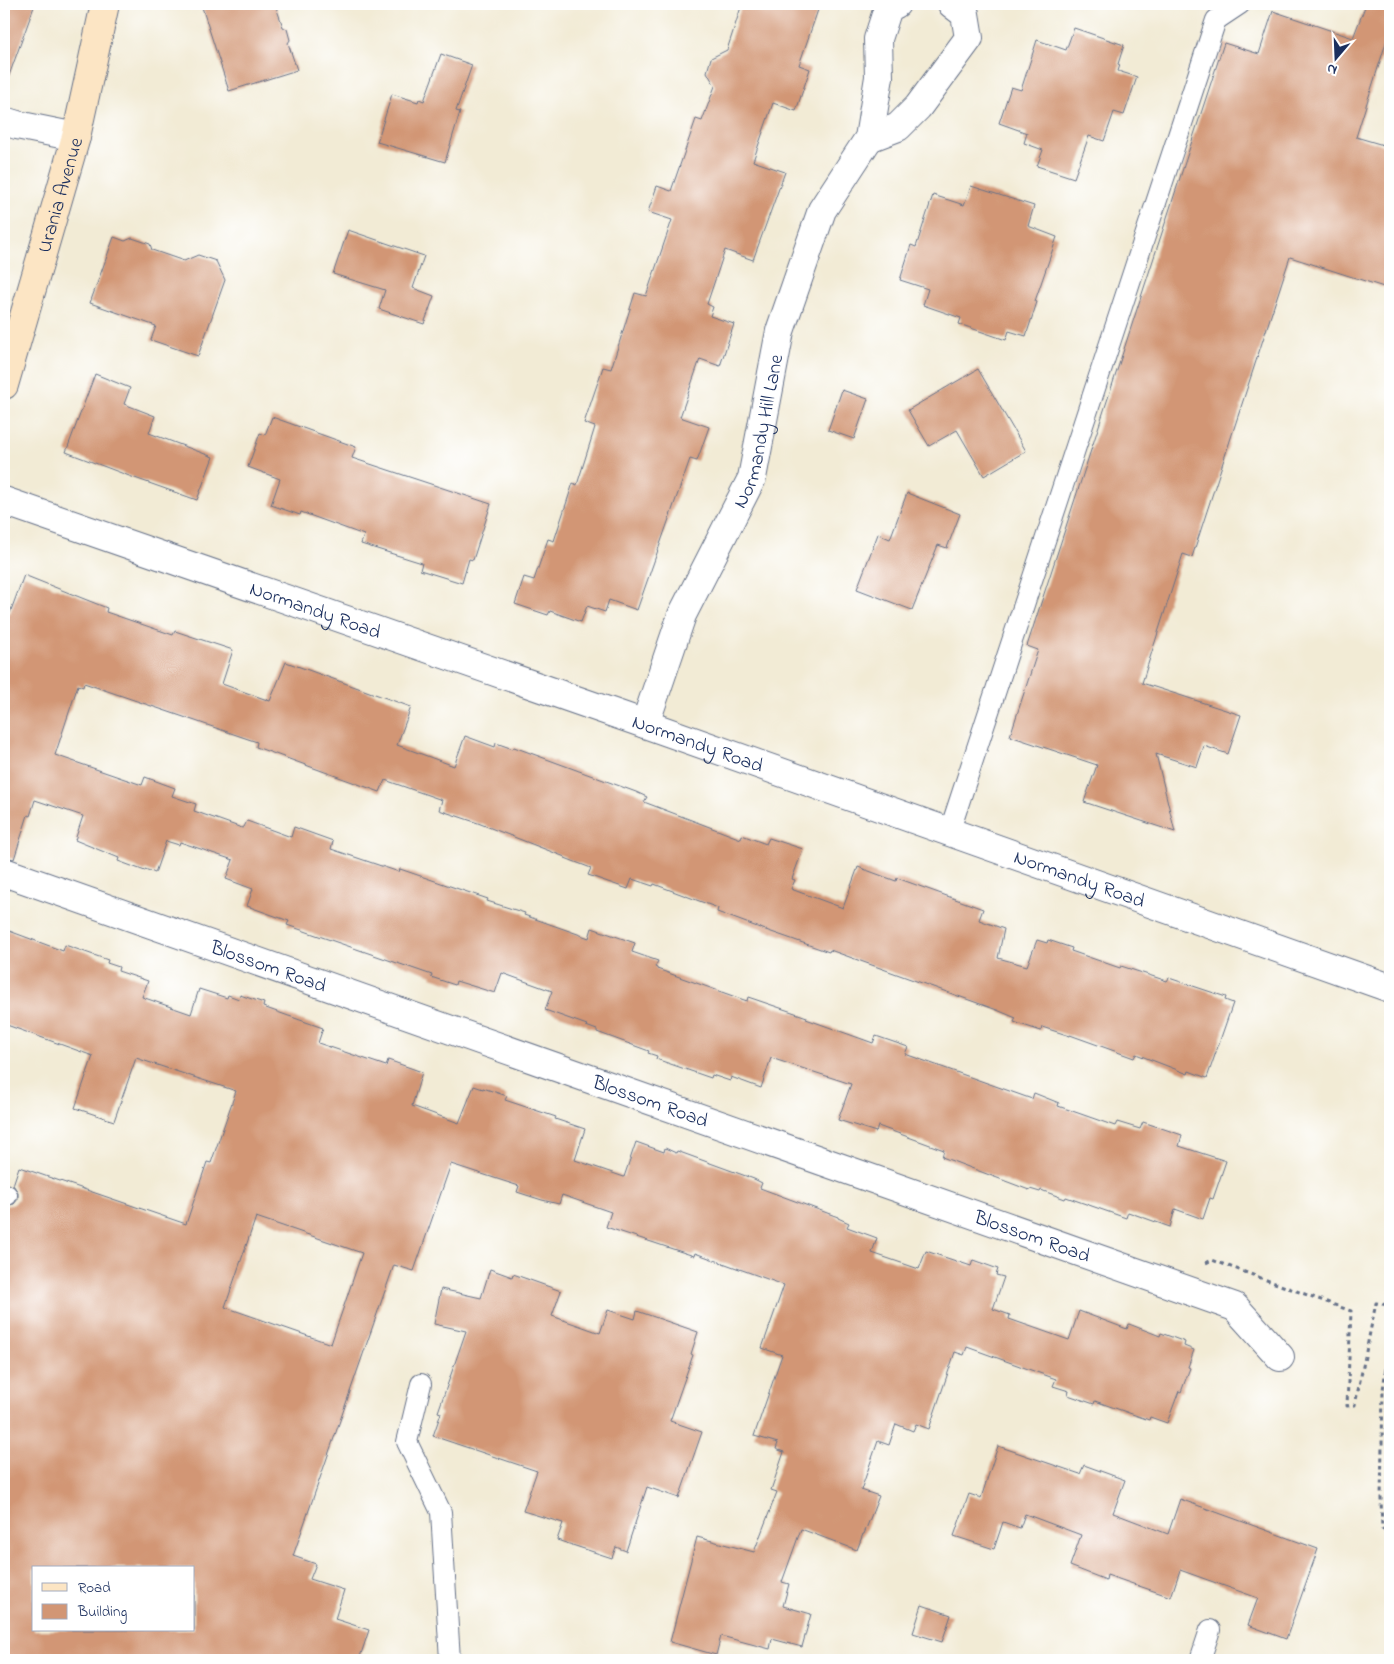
<svg xmlns="http://www.w3.org/2000/svg" width="1394" height="1664" font-family="'Indie Flower',sans-serif">
<style>
.building{fill:#d29675;fill-rule:evenodd}
.lines{fill:none;stroke-linecap:round;stroke-linejoin:round}
.lane-casing{stroke:#667188;stroke-width:22}
.street-casing{stroke:#667188;stroke-width:30}
.secondary-casing{stroke:#667188;stroke-width:30}
.path{stroke:#667188;stroke-width:3;stroke-dasharray:4 4;stroke-linecap:butt}
.lane{stroke:#fff;stroke-width:20}
.street{stroke:#fff;stroke-width:28}
.secondary{stroke:#fce5c4;stroke-width:28}
.labels{text-anchor:middle;stroke-width:5;stroke-linejoin:round;paint-order:stroke}
.street-label{font-size:20px;fill:#1b2f5e;stroke:#fff}
</style>
<rect width="100%" height="100%" fill="#fff"/>
<filter id="ink" filterUnits="userSpaceOnUse"><feTurbulence type="fractalNoise" baseFrequency=".02" numOctaves="2"/><feDisplacementMap in="SourceGraphic" scale="10" xChannelSelector="R" yChannelSelector="G"/><feConvolveMatrix kernelMatrix="1 2 1 2 8 2 1 2 1" color-interpolation-filters="sRGB"/></filter>
<filter id="wash" filterUnits="userSpaceOnUse"><feTurbulence type="fractalNoise" baseFrequency=".0096" numOctaves="4" result="noise"/><feDisplacementMap in="SourceGraphic" scale="20" xChannelSelector="R" yChannelSelector="G"/><feGaussianBlur stdDeviation="1.12" result="paint"/><feColorMatrix in="noise" values="0 0 0 0 0 0 0 0 0 0 0 0 0 0 0 0 0 1.4 0 .05"/><feComposite in="paint" operator="in"/></filter>
<g filter="url(#wash)">
<rect width="100%" height="100%" fill="#f2ebd5"/>
<g id="blocks">
<path class="building" d="M 4,4 L 35,4 L 7,81 L 4,80 Z
M 201,4 L 275,4 L 283,27 L 287,29 L 290,40 L 288,43 L 297,70 L 229,91 Z
M 742,4 L 820,4 L 799,65 L 810,69 L 796,111 L 773,103 L 753,161 L 785,172 L 753,260 L 725,250 L 707,304 L 713,307 L 710,316 L 734,324 L 720,366 L 700,359 L 680,417 L 709,427 L 697,461 L 690,459 L 637,610 L 609,600 L 605,612 L 587,606 L 581,622 L 550,611 L 548,615 L 515,604 L 524,577 L 534,580 L 548,539 L 554,541 L 573,483 L 577,485 L 595,427 L 584,423 L 603,367 L 611,369 L 635,293 L 646,296 L 672,220 L 648,212 L 657,186 L 671,191 L 696,119 L 702,121 L 715,86 L 707,72 L 711,58 L 727,50 Z
M 1366,4 L 1390,4 L 1390,30 L 1356,137 L 1390,147 L 1390,289 L 1290,257 L 1192,557 L 1183,554 L 1142,683 L 1241,715 L 1228,754 L 1204,746 L 1197,767 L 1156,754 L 1175,832 L 1084,802 L 1097,765 L 1010,736 L 1038,650 L 1027,646 L 1224,43 L 1259,54 L 1273,11 L 1353,38 Z
M 1074,28 L 1124,45 L 1118,64 L 1120,65 L 1118,71 L 1137,77 L 1124,115 L 1114,112 L 1104,141 L 1089,136 L 1074,178 L 1037,166 L 1043,150 L 1024,143 L 1027,133 L 999,123 L 1011,87 L 1021,90 L 1037,40 L 1066,50 Z
M 441,54 L 472,65 L 456,111 L 460,112 L 445,162 L 377,142 L 392,94 L 418,102 L 419,99 L 424,101 Z
M 971,186 L 1034,206 L 1028,226 L 1057,237 L 1035,301 L 1037,302 L 1026,336 L 1009,331 L 1006,340 L 959,324 L 961,318 L 923,305 L 928,289 L 900,280 L 911,245 L 916,247 L 933,195 L 964,205 Z
M 348,230 L 424,256 L 413,288 L 434,296 L 424,324 L 379,309 L 385,290 L 333,274 Z
M 114,237 L 125,241 L 132,238 L 150,244 L 152,250 L 184,261 L 198,255 L 216,261 L 225,280 L 198,356 L 151,340 L 156,326 L 90,303 Z
M 978,369 L 1026,451 L 984,476 L 957,430 L 929,446 L 908,410 Z
M 95,374 L 130,388 L 124,404 L 155,416 L 149,433 L 213,457 L 197,500 L 132,477 L 66,452 Z
M 842,390 L 868,399 L 854,439 L 828,430 Z
M 272,417 L 356,447 L 352,458 L 491,504 L 473,560 L 469,559 L 462,583 L 420,570 L 422,563 L 361,544 L 364,535 L 301,512 L 300,515 L 271,505 L 280,479 L 248,467 L 260,433 L 265,435 Z
M 907,493 L 960,514 L 947,548 L 938,545 L 912,610 L 857,589 L 878,534 L 890,539 Z
M 24,575 L 107,608 L 106,612 L 173,635 L 175,631 L 233,650 L 222,684 L 270,701 L 286,662 L 411,707 L 397,745 L 454,766 L 465,736 L 495,747 L 496,743 L 513,749 L 514,747 L 636,792 L 647,797 L 644,802 L 741,839 L 742,835 L 766,844 L 769,838 L 803,849 L 792,879 L 795,880 L 791,889 L 843,908 L 858,867 L 896,881 L 897,878 L 983,909 L 979,920 L 1004,929 L 998,958 L 1027,966 L 1037,940 L 1047,943 L 1048,940 L 1072,948 L 1071,951 L 1120,968 L 1121,966 L 1167,981 L 1169,978 L 1226,997 L 1225,1000 L 1233,1003 L 1207,1078 L 1189,1071 L 1188,1074 L 1136,1054 L 1134,1058 L 1070,1035 L 1070,1036 L 1042,1027 L 1041,1031 L 1014,1022 L 1016,1018 L 997,1010 L 830,950 L 829,952 L 760,928 L 717,912 L 718,908 L 654,884 L 653,886 L 632,879 L 628,889 L 588,875 L 591,868 L 565,858 L 565,857 L 478,823 L 439,810 L 442,800 L 385,780 L 380,792 L 256,747 L 257,742 L 84,683 L 83,687 L 78,685 L 55,755 L 142,785 L 145,777 L 175,788 L 172,796 L 196,804 L 194,811 L 242,828 L 244,827 L 247,821 L 291,837 L 294,827 L 333,841 L 331,849 L 399,872 L 400,869 L 488,899 L 487,901 L 525,913 L 524,915 L 589,938 L 592,928 L 635,943 L 632,952 L 658,961 L 655,967 L 657,968 L 657,969 L 747,1001 L 748,997 L 807,1017 L 806,1019 L 873,1043 L 876,1036 L 908,1047 L 905,1054 L 1032,1099 L 1034,1093 L 1059,1103 L 1058,1106 L 1115,1126 L 1117,1122 L 1140,1129 L 1143,1122 L 1182,1135 L 1179,1146 L 1226,1161 L 1213,1199 L 1210,1198 L 1203,1219 L 1175,1209 L 1170,1227 L 1128,1212 L 1126,1218 L 1066,1197 L 1065,1199 L 1041,1190 L 1040,1192 L 1030,1189 L 1029,1190 L 942,1157 L 944,1150 L 878,1126 L 876,1132 L 838,1120 L 851,1084 L 771,1058 L 761,1088 L 731,1077 L 730,1081 L 712,1075 L 711,1078 L 656,1059 L 657,1056 L 648,1053 L 649,1051 L 597,1032 L 597,1030 L 586,1026 L 587,1025 L 545,1010 L 552,991 L 502,973 L 495,993 L 456,981 L 455,985 L 431,977 L 432,975 L 287,925 L 289,921 L 247,906 L 253,889 L 226,879 L 233,860 L 180,842 L 179,845 L 166,841 L 155,873 L 145,869 L 145,871 L 118,861 L 119,858 L 75,840 L 83,816 L 35,800 L 30,816 L 28,815 L 14,859 L 4,857 L 4,611 L 10,613 Z
M 4,929 L 63,951 L 65,945 L 108,960 L 107,963 L 119,967 L 118,971 L 148,981 L 142,997 L 191,1014 L 199,989 L 227,998 L 228,995 L 239,999 L 240,995 L 264,1003 L 263,1007 L 323,1028 L 318,1043 L 386,1066 L 388,1060 L 422,1072 L 412,1106 L 459,1123 L 474,1086 L 483,1089 L 483,1088 L 507,1096 L 505,1100 L 556,1117 L 555,1119 L 585,1129 L 575,1160 L 624,1177 L 636,1142 L 664,1152 L 665,1148 L 676,1153 L 677,1151 L 754,1179 L 762,1183 L 760,1188 L 838,1217 L 838,1218 L 849,1223 L 847,1227 L 877,1238 L 872,1253 L 919,1269 L 926,1251 L 971,1266 L 973,1260 L 998,1269 L 996,1275 L 1004,1277 L 993,1309 L 1010,1315 L 1009,1319 L 1069,1340 L 1079,1311 L 1127,1329 L 1129,1324 L 1160,1336 L 1161,1333 L 1185,1342 L 1184,1346 L 1194,1350 L 1188,1367 L 1190,1368 L 1181,1392 L 1179,1391 L 1167,1423 L 1150,1417 L 1149,1420 L 1095,1401 L 1094,1404 L 1068,1395 L 1069,1391 L 1053,1386 L 1056,1379 L 967,1347 L 964,1355 L 955,1352 L 929,1429 L 916,1424 L 913,1431 L 896,1424 L 889,1445 L 878,1441 L 861,1490 L 879,1496 L 864,1534 L 863,1534 L 857,1550 L 801,1529 L 782,1582 L 789,1584 L 783,1606 L 811,1614 L 802,1647 L 772,1639 L 770,1649 L 721,1636 L 716,1655 L 670,1642 L 697,1537 L 754,1552 L 777,1492 L 771,1490 L 784,1452 L 776,1449 L 778,1443 L 754,1436 L 782,1355 L 762,1348 L 784,1285 L 695,1253 L 694,1256 L 606,1227 L 611,1212 L 562,1195 L 559,1204 L 542,1200 L 517,1192 L 519,1186 L 451,1164 L 414,1271 L 394,1265 L 293,1556 L 316,1564 L 310,1579 L 344,1590 L 335,1619 L 369,1630 L 359,1660 L 4,1660 L 4,1211 L 5,1206 L 14,1204 L 18,1199 L 18,1192 L 13,1185 L 19,1167 L 186,1224 L 207,1162 L 211,1163 L 236,1091 L 136,1058 L 114,1121 L 75,1108 L 93,1056 L 4,1024 ZM 256,1217 L 362,1253 L 331,1344 L 225,1307 ZM 34,1568 L 194,1568 L 194,1630 L 34,1630 Z
M 490,1269 L 512,1277 L 513,1274 L 561,1291 L 552,1316 L 600,1333 L 608,1310 L 635,1319 L 637,1311 L 698,1332 L 691,1354 L 693,1355 L 670,1421 L 702,1432 L 679,1498 L 647,1487 L 626,1551 L 616,1547 L 612,1558 L 557,1540 L 563,1523 L 523,1511 L 537,1471 L 433,1436 L 441,1413 L 438,1412 L 466,1331 L 434,1324 L 441,1289 L 481,1298 Z
M 998,1446 L 1080,1474 L 1084,1465 L 1125,1480 L 1113,1513 L 1168,1534 L 1180,1499 L 1318,1549 L 1286,1639 L 1248,1625 L 1258,1598 L 1180,1570 L 1171,1597 L 1107,1575 L 1106,1580 L 1070,1566 L 1081,1535 L 1025,1514 L 1020,1528 L 1003,1522 L 994,1549 L 954,1536 L 969,1494 L 981,1498 Z
M 922,1605 L 951,1615 L 942,1642 L 913,1633 Z"/>
</g>
</g>
<g filter="url(#ink)">
<use href="#blocks" fill-opacity="0" stroke="#667188" stroke-width="1"/>
<g class="lines">
<defs>
<path id="lane" d="M 949,833 L 1216,20 L 1240,4
M 4,1194 L 7,1195
M 421,1384 L 407,1442 L 441,1512 L 450,1660
M 1200,1660 L 1210,1630"/>
<g id="street">
<path d="M 4,121 L 17,125 L 76,137"/>
<path d="M 869,138 L 898,127 L 918,107 L 969,38 L 965,14 L 952,4"/>
<path id="s1" d="M 4,501 L 645,724 L 1390,988"/>
<path id="s2" d="M 645,724 L 682,615 L 752,478 L 780,331 L 822,210 L 869,138 L 879,77 L 878,39 L 888,8 L 896,4"/>
<path id="s3" d="M 4,872 L 1235,1307 L 1280,1357"/>
</g>
<g id="secondary">
<path id="s4" d="M 4,385 L 76,137 L 105,4"/>
</g>
</defs>
<use href="#lane" class="lane-casing"/>
<use href="#street" class="street-casing"/>
<use href="#secondary" class="secondary-casing"/>
<path class="path" d="M 1206,1263 L 1212,1260 L 1351,1311 L 1347,1406 L 1355,1405 L 1376,1303 L 1388,1305 L 1390,1294
M 1388,1305 L 1390,1322
M 1390,1337 L 1383,1390 L 1381,1498 L 1382,1529 L 1390,1531"/>
<use href="#lane" class="lane"/>
<use href="#street" class="street"/>
<use href="#secondary" class="secondary"/>
</g>
</g>
<g class="labels">
<g class="street-label">
<text dy="7" stroke="none"><textPath href="#s4" startOffset="198">Urania Avenue</textPath></text>
<text dy="7" stroke="none"><textPath href="#s2" startOffset="316">Normandy Hill Lane</textPath></text>
<text dy="7" stroke="none"><textPath href="#s1" startOffset="330">Normandy Road</textPath></text>
<text dy="7" stroke="none"><textPath href="#s1" startOffset="735">Normandy Road</textPath></text>
<text dy="7" stroke="none"><textPath href="#s1" startOffset="1140">Normandy Road</textPath></text>
<text dy="7" stroke="none"><textPath href="#s3" startOffset="281">Blossom Road</textPath></text>
<text dy="7" stroke="none"><textPath href="#s3" startOffset="686">Blossom Road</textPath></text>
<text dy="7" stroke="none"><textPath href="#s3" startOffset="1091">Blossom Road</textPath></text>
</g>
</g>
<rect width="1394" height="1664" fill="none" stroke="#fff" stroke-width="20"/>
<rect x="32" y="1566" width="162" height="65" fill="#ffffff" stroke="#a4acbf"/>
<rect x="42" y="1583" width="25" height="8" fill="#fce5c4" stroke="#a4acbf"/>
<text x="78" y="1592" font-size="15" fill="#1b2f5e">Road</text>
<rect x="42" y="1604" width="25" height="15" fill="#d29675" stroke="#a4acbf"/>
<text x="78" y="1616" font-size="15" fill="#1b2f5e">Building</text>
<g transform="translate(1336 58) rotate(199)" stroke="#ffffff" stroke-width="4" paint-order="stroke">
<path d="M0-4L9 19L0 12L-9 19Z" fill="#1b2f5e"/>
<text y="-8" font-size="14" font-weight="bold" text-anchor="middle" fill="#1b2f5e">N</text>
</g>
</svg>
